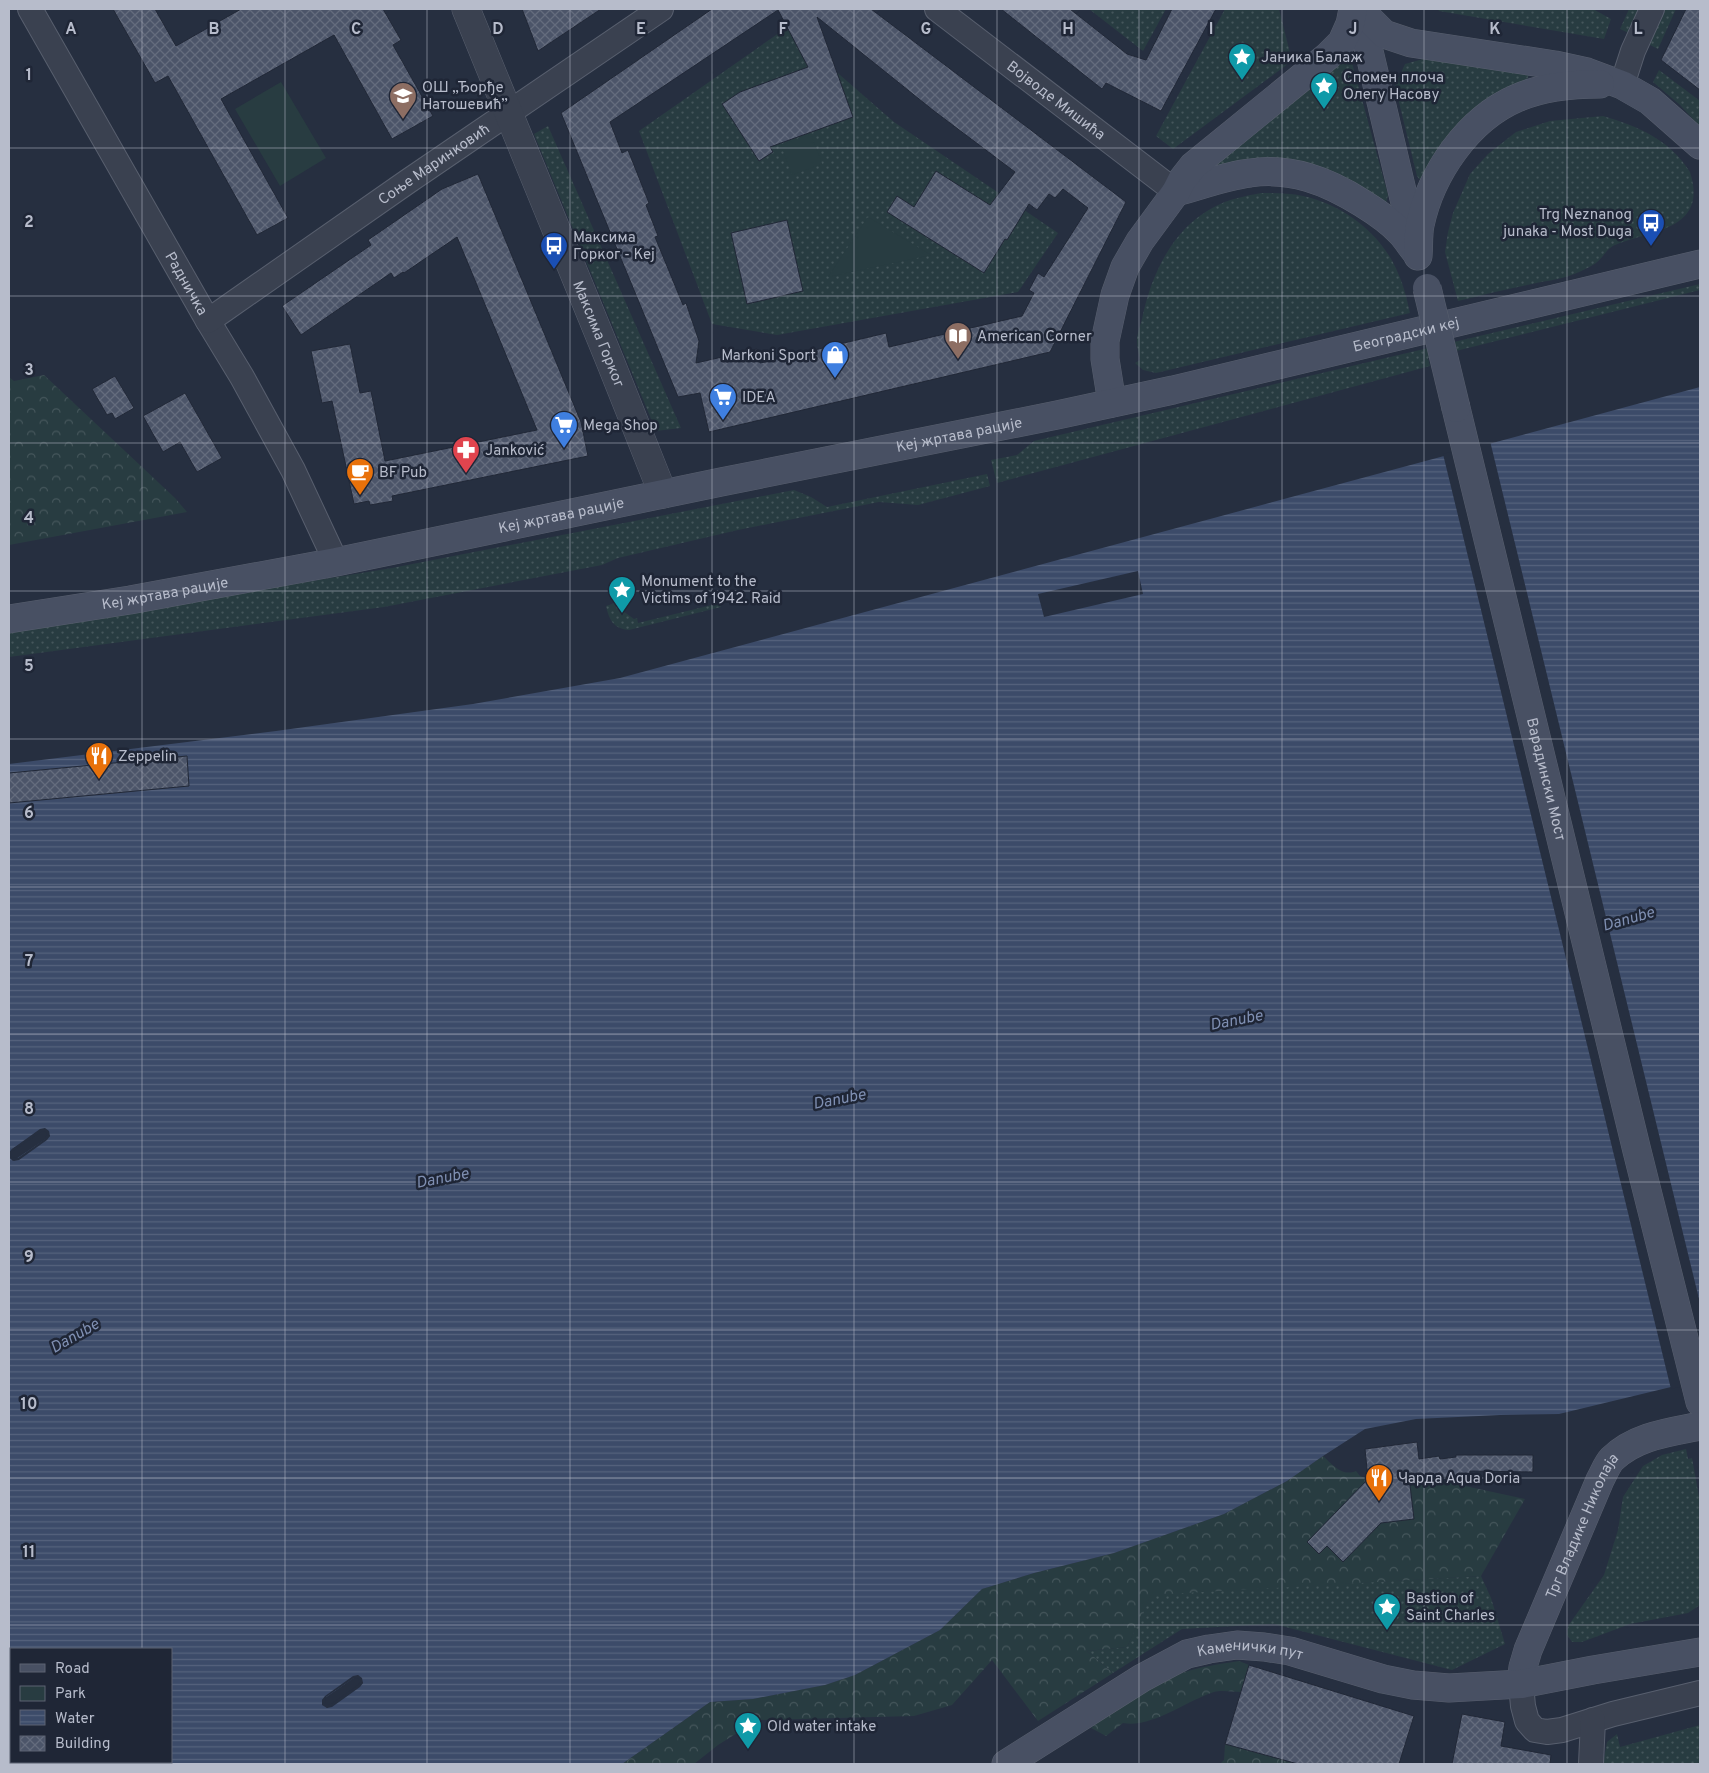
<svg xmlns="http://www.w3.org/2000/svg" width="1709" height="1773" font-family="Overpass,sans-serif">
<style>
.grass{fill:url(#grass-dots)}
.forest{fill:url(#forest-crowns)}
.park{fill:#283c41}
.water{fill:url(#water-rules);fill-rule:evenodd}
.pier{fill:#262f40;fill-rule:evenodd}
.building{fill:url(#building-cross-hatch);stroke:#212837;fill-rule:evenodd}
.lines{fill:none;stroke-linecap:round;stroke-linejoin:round}
.minor-casing{stroke:#585f6e;stroke-width:26}
.tertiary-casing{stroke:#585f6e;stroke-width:29}
.secondary-casing{stroke:#585f6e;stroke-width:29}
.minor{stroke:#3a4150;stroke-width:24}
.tertiary{stroke:#3a4150;stroke-width:28}
.secondary{stroke:#485063;stroke-width:28}
.secondary-bridge-casing{stroke:#585f6e;stroke-width:29;stroke-linecap:butt}
.secondary-bridge{stroke:#485063;stroke-width:28}
.grid{fill:none;stroke:#b7bccb;stroke-width:1;stroke-opacity:0.55}
.labels{text-anchor:middle;stroke-width:5;stroke-linejoin:round;paint-order:stroke}
.poi-label{font-size:15px;fill:#b7bccb;stroke:#1f2636;text-anchor:start}
.street-label{font-size:15px;fill:#b7bccb;stroke:#1f2636}
.water-label{font-size:16px;font-style:italic;fill:#7f8fb2;stroke:#1f2636}
.grid-label{font-size:16px;text-anchor:middle;font-weight:bold;fill:#b7bccb;stroke:#1f2636;stroke-width:5;stroke-linejoin:round;paint-order:stroke}
</style>
<defs>
<pattern id="grass-dots" width="8" height="8" patternUnits="userSpaceOnUse" patternTransform="scale(1.25)"><rect width="8" height="8" fill="#283c41"/><path d="M2 2h.1M6 6h.1" fill="none" stroke="#45565b" stroke-width="1.8" stroke-linecap="round"/></pattern>
<pattern id="forest-crowns" width="20" height="18" patternUnits="userSpaceOnUse" patternTransform="scale(1.25)"><rect width="20" height="18" fill="#283c41"/><path d="M2 6a3 3 0 1 1 6 0M12 15a3 3 0 1 1 6 0" fill="none" stroke="#45565b"/></pattern>
<pattern id="water-rules" width="6" height="5" patternUnits="userSpaceOnUse" patternTransform="scale(1.25)"><rect width="6" height="5" fill="#3c4b69"/><path d="M0 2.5h6" fill="none" stroke="#56637d"/></pattern>
<pattern id="building-cross-hatch" width="8" height="8" patternUnits="userSpaceOnUse" patternTransform="scale(1.25)"><rect width="8" height="8" fill="#4c5569"/><path d="M0 0l8 8M0 8l8-8" fill="none" stroke="#646c7d"/></pattern>
</defs>
<rect width="100%" height="100%" fill="#262f40"/>
<path class="grass" d="M 1089,9 L 1166,9 L 1143,51 Z
M 1225,9 L 1279,9 L 1292,61 L 1173,149 L 1156,136 Z
M 1438,9 L 1593,9 L 1611,19 L 1604,39 L 1439,11 Z
M 1629,9 L 1647,9 L 1635,36 L 1620,29 Z
M 1656,9 L 1676,9 L 1658,49 L 1642,41 Z
M 786,28 L 894,122 L 1058,233 L 1018,292 L 777,335 L 712,324 L 639,131 Z
M 1347,57 L 1351,59 L 1388,195 L 1386,203 L 1196,171 L 1341,59 Z
M 1423,59 L 1526,72 L 1529,75 L 1526,81 L 1423,179 L 1419,179 L 1417,176 L 1395,86 L 1405,64 Z
M 1659,70 L 1700,101 L 1700,127 L 1680,105 L 1653,82 Z
M 1603,116 C 1638,126 1670,140 1690,172 C 1709,231 1649,230 1615,245 C 1607,248 1603,258 1596,263 C 1589,268 1577,273 1569,276 C 1557,280 1544,281 1532,284 C 1507,289 1482,295 1458,301 L 1445,252 L 1448,232 L 1453,213 L 1470,174 L 1488,154 L 1516,132 L 1550,121 Z
M 548,126 L 681,428 L 656,431 L 534,134 Z
M 1261,193 C 1275,193 1290,193 1303,196 C 1344,205 1382,234 1398,273 C 1404,286 1407,300 1410,313 L 1156,373 L 1143,370 L 1135,363 L 1140,360 C 1139,354 1137,347 1137,341 C 1137,334 1140,326 1142,319 C 1151,275 1172,229 1214,207 C 1229,199 1245,196 1261,193 Z
M 1700,284 L 1700,290 L 1428,358 L 1430,366 L 997,483 L 991,460 L 1017,455 L 1034,441 Z
M 987,474 L 990,486 L 918,505 L 879,502 L 738,530 L 618,558 L 602,565 L 384,607 L 9,657 L 9,633 L 147,608 L 392,568 L 794,490 L 811,497 L 827,507 Z
M 615,603 L 616,606 L 634,619 L 637,618 L 638,623 L 720,603 L 721,607 L 629,630 C 614,629 609,620 606,606 Z
M 1686,1449 L 1688,1459 L 1692,1458 L 1700,1502 L 1700,1605 L 1688,1613 L 1630,1624 L 1582,1642 L 1572,1642 L 1567,1635 L 1568,1626 L 1604,1575 L 1618,1530 L 1623,1497 L 1643,1466 L 1662,1455 Z
M 1481,1576 L 1491,1598 L 1505,1644 L 1452,1670 L 1274,1624 L 1182,1629 L 1113,1673 L 1087,1651 L 1127,1647 L 1151,1594 Z
M 1700,1725 L 1700,1764 L 1603,1764 L 1607,1742 L 1617,1734 L 1620,1747 Z"/>
<path class="forest" d="M 44,375 L 175,498 L 187,512 L 9,545 L 9,377 L 14,381 Z
M 1323,1456 C 1333,1465 1342,1477 1356,1471 L 1360,1476 L 1368,1479 L 1307,1542 L 1319,1554 L 1327,1546 L 1343,1562 L 1381,1523 L 1414,1519 L 1410,1485 L 1442,1481 L 1525,1499 L 1481,1576 L 1151,1595 L 1127,1647 L 1087,1651 L 1113,1673 L 1038,1721 L 992,1660 L 952,1705 L 914,1716 L 758,1720 L 718,1745 L 694,1764 L 622,1764 L 710,1702 L 753,1699 L 825,1685 L 855,1675 L 940,1630 L 982,1589 L 1034,1573 L 1114,1553 L 1224,1514 L 1287,1481 Z
M 1239,1661 L 1249,1665 L 1241,1692 C 1233,1692 1222,1690 1214,1692 C 1188,1700 1150,1729 1123,1723 L 1106,1736 L 1091,1728 C 1119,1707 1148,1684 1181,1673 C 1200,1667 1219,1664 1239,1661 Z
M 1225,1744 L 1298,1764 L 1220,1764 L 1224,1760 Z"/>
<path class="park" d="M 281,82 L 326,158 L 280,186 L 235,109 Z
M 811,134 L 822,164 L 792,175 L 781,145 Z
M 868,217 L 931,255 L 828,277 Z"/>
<path class="water" d="M 1700,387 L 1700,1380 L 1559,1414 L 1500,1415 L 1416,1419 L 1365,1429 L 1323,1456 L 1287,1481 L 1224,1514 L 1114,1553 L 1034,1573 L 982,1589 L 940,1630 L 855,1675 L 825,1685 L 753,1699 L 710,1702 L 622,1764 L 9,1764 L 9,1153 L 10,1158 L 13,1161 L 50,1136 L 45,1129 L 12,1149 L 9,1153 L 9,764 L 276,731 L 473,704 L 620,678 ZM 11,1649 L 171,1649 L 171,1762 L 11,1762 ZM 358,1675 L 363,1683 L 327,1708 L 322,1700 Z"/>
<path class="pier" d="M 1490,441 L 1700,1303 L 1700,1382 L 1671,1389 L 1443,454 Z
M 1138,571 L 1143,594 L 1044,617 L 1038,594 Z
M 45,1128 L 49,1131 L 50,1136 L 47,1140 L 19,1160 L 14,1161 L 10,1158 L 9,1153 L 12,1149 L 40,1129 ZM 44,1131 L 47,1133 L 45,1139 L 18,1158 L 12,1157 L 11,1153 L 13,1151 L 41,1132 Z
M 358,1675 L 362,1678 L 363,1683 L 360,1687 L 332,1707 L 327,1708 L 322,1705 L 322,1700 L 325,1696 L 353,1676 ZM 354,1678 L 357,1678 L 360,1680 L 360,1682 L 358,1685 L 331,1704 L 327,1705 L 325,1703 L 326,1697 Z"/>
<path class="building" d="M 113,9 L 155,9 L 176,46 L 241,9 L 383,9 L 401,40 L 393,45 L 433,116 L 392,139 L 334,35 L 221,99 L 288,218 L 257,235 L 168,76 L 155,83 Z
M 522,9 L 601,9 L 538,51 Z
M 712,9 L 871,9 L 1126,202 L 1050,352 L 709,432 L 700,393 L 678,397 L 561,113 ZM 778,10 L 808,67 L 740,92 L 722,104 L 759,161 L 773,152 L 770,147 L 853,117 L 817,17 L 934,111 L 1015,172 L 990,205 L 936,171 L 914,207 L 897,196 L 887,212 L 984,273 L 1005,239 L 1007,240 L 1029,204 L 1037,210 L 1049,194 L 1055,198 L 1063,189 L 1088,208 L 1044,277 L 1038,273 L 1029,290 L 1034,293 L 1022,316 L 889,347 L 886,333 L 760,363 L 757,349 L 696,363 L 699,341 L 686,303 L 683,305 L 655,237 L 658,236 L 646,205 L 649,203 L 628,150 L 622,153 L 610,122 Z
M 1001,9 L 1070,9 L 1127,54 L 1146,60 L 1172,9 L 1216,9 L 1161,111 L 1106,83 L 1102,89 Z
M 1686,9 L 1700,9 L 1700,90 L 1661,60 Z
M 478,174 L 581,422 L 588,456 L 392,496 L 393,501 L 370,505 L 369,501 L 354,504 L 332,401 L 322,403 L 311,351 L 350,344 L 360,393 L 371,391 L 385,461 L 537,430 L 457,237 L 404,273 L 403,272 L 394,278 L 391,273 L 301,335 L 282,306 L 371,245 L 368,240 L 442,189 Z
M 787,220 L 803,291 L 747,304 L 731,233 Z
M 115,376 L 134,408 L 115,419 L 112,413 L 107,415 L 92,389 Z
M 185,393 L 222,458 L 197,472 L 180,442 L 163,452 L 143,416 Z
M 187,756 L 189,786 L 9,803 L 9,773 Z
M 1417,1442 L 1419,1459 L 1439,1456 L 1440,1459 L 1456,1457 L 1456,1455 L 1533,1455 L 1533,1472 L 1470,1471 L 1470,1474 L 1442,1478 L 1442,1481 L 1410,1485 L 1414,1519 L 1381,1523 L 1343,1562 L 1327,1546 L 1319,1554 L 1307,1542 L 1368,1479 L 1365,1449 Z
M 1249,1665 L 1414,1716 L 1399,1764 L 1298,1764 L 1225,1744 Z
M 1462,1714 L 1505,1722 L 1501,1746 L 1551,1755 L 1550,1764 L 1452,1764 Z"/>
<g class="lines">
<defs>
<g id="minor">
<path id="s1" d="M 30,9 L 208,321 L 242,377 L 293,470 L 336,562"/>
<path id="s2" d="M 937,9 L 1176,192"/>
<path d="M 1622,85 L 1633,51 L 1652,9"/>
<path id="s3" d="M 208,321 L 407,182 L 661,9"/>
<path d="M 1521,1684 L 1523,1706 L 1527,1721 L 1535,1730 L 1547,1732 L 1562,1730 L 1613,1714 L 1700,1693"/>
<path d="M 1591,1764 L 1593,1720"/>
</g>
<g id="tertiary">
<path id="s4" d="M 466,9 L 610,361 L 663,494"/>
</g>
<g id="secondary">
<path d="M 1359,9 L 1414,241"/>
<path d="M 1362,9 L 1365,15 L 1384,34 L 1411,43 L 1555,65 L 1587,72 L 1622,85 L 1650,101 L 1700,145"/>
<path d="M 1176,192 C 1200,186 1224,176 1250,173 C 1291,167 1327,181 1362,203 C 1375,211 1390,221 1401,233 C 1406,238 1410,245 1415,251"/>
<path d="M 1418,256 C 1419,246 1418,235 1420,225 C 1431,173 1468,119 1517,98 C 1542,87 1573,84 1600,84"/>
<path d="M 1112,403 L 1105,359 L 1105,341 L 1115,295 L 1125,267 L 1140,241 L 1176,192 L 1182,180 L 1193,166 L 1328,56 L 1342,42 L 1350,24 L 1353,9"/>
<path id="s5" d="M 1456,408 L 1637,1151 L 1700,1402"/>
<path id="s6" d="M 9,619 L 130,600 L 336,562 L 721,482 L 1057,415 L 1173,390 L 1700,264"/>
<path id="s7" d="M 1521,1684 L 1523,1667 L 1528,1650 L 1600,1480 C 1604,1473 1607,1464 1612,1459 C 1635,1436 1670,1432 1700,1426"/>
<path id="s8" d="M 1006,1764 L 1142,1678 L 1187,1654 L 1209,1649 L 1237,1645 L 1264,1647 L 1290,1651 L 1383,1679 L 1413,1685 L 1449,1688 L 1521,1684 L 1593,1670 L 1700,1652"/>
</g>
</defs>
<use href="#minor" class="minor-casing"/>
<use href="#tertiary" class="tertiary-casing"/>
<use href="#secondary" class="secondary-casing"/>
<use href="#minor" class="minor"/>
<use href="#tertiary" class="tertiary"/>
<use href="#secondary" class="secondary"/>
<defs>
<path id="secondary-bridge" d="M 1427,288 L 1456,408"/>
</defs>
<use href="#secondary-bridge" class="secondary-bridge-casing"/>
<use href="#secondary-bridge" class="secondary-bridge"/>
</g>
<path class="grid" d="M 142,9 L 142,1649M 285,9 L 285,1764M 427,9 L 427,1764M 570,9 L 570,1764M 712,9 L 712,1764M 854,9 L 854,1764M 997,9 L 997,1764M 1139,9 L 1139,1764M 1282,9 L 1282,1764M 1424,9 L 1424,1764M 1567,9 L 1567,1764M 9,148 L 1700,148M 9,296 L 1700,296M 9,443 L 1700,443M 9,591 L 1700,591M 9,739 L 1700,739M 9,887 L 1700,887M 9,1034 L 1700,1034M 9,1182 L 1700,1182M 9,1330 L 1700,1330M 9,1478 L 1700,1478M 9,1625 L 1700,1625M 142,1762 L 142,1764"/>
<defs>
<symbol id="sight-pin" viewBox="-11 -11 22 30"><path d="M0 17L-7.5 6A9.5 9.5 0 1 1 7.5 6Z" fill="#0f9aa8" stroke="#1f2636"/><path d="M0-6L1.8-2.2L6-1.7L2.9 1.2L3.7 5.4L0 3.3L-3.7 5.4L-2.9 1.2L-6-1.7L-1.8-2.2Z" fill="#fff"/></symbol>
<symbol id="school-pin" viewBox="-11 -11 22 30"><path d="M0 17L-7.5 6A9.5 9.5 0 1 1 7.5 6Z" fill="#8d6e63" stroke="#1f2636"/><path d="M0-5L7-2L0 1L-7-2ZM-4 1L0 2.5L4 1V4Q0 6-4 4Z" fill="#fff"/></symbol>
<symbol id="bus-pin" viewBox="-11 -11 22 30"><path d="M0 17L-7.5 6A9.5 9.5 0 1 1 7.5 6Z" fill="#1a4fb4" stroke="#1f2636"/><path d="M-5-6H5V4H4V6H2V4H-2V6H-4V4H-5ZM-3.5-4V0h7V-4ZM-3.5 1.2v1.5H-2V1.2ZM2 1.2v1.5H3.5V1.2Z" fill="#fff"/></symbol>
<symbol id="library-pin" viewBox="-11 -11 22 30"><path d="M0 17L-7.5 6A9.5 9.5 0 1 1 7.5 6Z" fill="#8d6e63" stroke="#1f2636"/><path d="M-6-4Q-3-5.5-.7-3.5V5Q-3 3-6 4ZM6-4Q3-5.5 .7-3.5V5Q3 3 6 4Z" fill="#fff"/></symbol>
<symbol id="shop-pin" viewBox="-11 -11 22 30"><path d="M0 17L-7.5 6A9.5 9.5 0 1 1 7.5 6Z" fill="#3f7fe0" stroke="#1f2636"/><path d="M-5-2.5h2.3a2.7 3.5 0 0 1 5.4 0H5L5.5 6h-11ZM-1.5-2.5h3a1.5 2.3 0 0 0-3 0Z" fill="#fff"/></symbol>
<symbol id="supermarket-pin" viewBox="-11 -11 22 30"><path d="M0 17L-7.5 6A9.5 9.5 0 1 1 7.5 6Z" fill="#3f7fe0" stroke="#1f2636"/><path d="M-6-5.5h2.5l.6 2H6L4.5 2H-2.5L-4.4-4H-6ZM-1.5 3.2a1.3 1.3 0 1 0 .1 0ZM3 3.2a1.3 1.3 0 1 0 .1 0Z" fill="#fff"/></symbol>
<symbol id="pharmacy-pin" viewBox="-11 -11 22 30"><path d="M0 17L-7.5 6A9.5 9.5 0 1 1 7.5 6Z" fill="#e0444e" stroke="#1f2636"/><path d="M-2-6h4v4h4v4h-4v4h-4v-4h-4v-4h4Z" fill="#fff"/></symbol>
<symbol id="cafe-pin" viewBox="-11 -11 22 30"><path d="M0 17L-7.5 6A9.5 9.5 0 1 1 7.5 6Z" fill="#e8710a" stroke="#1f2636"/><path d="M-5.5-4.5H6V0H3Q3 3.5 0 3.5H-2.5Q-5.5 3.5-5.5 0ZM3-3.2v2h1.7v-2ZM-6 4.5H4V6H-6Z" fill="#fff"/></symbol>
<symbol id="restaurant-pin" viewBox="-11 -11 22 30"><path d="M0 17L-7.5 6A9.5 9.5 0 1 1 7.5 6Z" fill="#e8710a" stroke="#1f2636"/><path d="M-5-6h1v4h1v-4h1v4h1v-4h1v5L-1.5 .5V6h-2V.5L-5-1ZM5-6V6H3V1.5H1.5Q1.5-4 5-6Z" fill="#fff"/></symbol>
</defs>
<g fill-rule="evenodd">
<use href="#sight-pin" x="1226" y="41" width="32" height="43"/>
<use href="#sight-pin" x="1308" y="70" width="32" height="43"/>
<use href="#school-pin" x="387" y="80" width="32" height="43"/>
<use href="#bus-pin" x="1635" y="207" width="32" height="43"/>
<use href="#bus-pin" x="538" y="230" width="32" height="43"/>
<use href="#library-pin" x="942" y="320" width="32" height="43"/>
<use href="#shop-pin" x="819" y="339" width="32" height="43"/>
<use href="#supermarket-pin" x="707" y="381" width="32" height="43"/>
<use href="#supermarket-pin" x="548" y="409" width="32" height="43"/>
<use href="#pharmacy-pin" x="450" y="434" width="32" height="43"/>
<use href="#cafe-pin" x="344" y="456" width="32" height="43"/>
<use href="#sight-pin" x="606" y="574" width="32" height="43"/>
<use href="#restaurant-pin" x="83" y="740" width="32" height="43"/>
<use href="#restaurant-pin" x="1363" y="1462" width="32" height="43"/>
<use href="#sight-pin" x="1371" y="1591" width="32" height="43"/>
<use href="#sight-pin" x="732" y="1710" width="32" height="43"/>
</g>
<g class="labels">
<g class="poi-label">
<text x="1261" y="62">Јаника Балаж</text>
<text x="1343" y="82">Спомен плоча<tspan x="1343" dy="17">Олегу Насову</tspan></text>
<text x="422" y="92">ОШ „Ђорђе<tspan x="422" dy="17">Натошевић”</tspan></text>
<text x="1632" y="219" text-anchor="end">Trg Neznanog<tspan x="1632" dy="17">junaka - Most Duga</tspan></text>
<text x="573" y="242">Максима<tspan x="573" dy="17">Горког - Кеј</tspan></text>
<text x="977" y="341">American Corner</text>
<text x="816" y="360" text-anchor="end">Markoni Sport</text>
<text x="742" y="402">IDEA</text>
<text x="583" y="430">Mega Shop</text>
<text x="485" y="455">Janković</text>
<text x="379" y="477">BF Pub</text>
<text x="641" y="586">Monument to the<tspan x="641" dy="17">Victims of 1942. Raid</tspan></text>
<text x="118" y="761">Zeppelin</text>
<text x="1398" y="1483">Чарда Aqua Doria</text>
<text x="1406" y="1603">Bastion of<tspan x="1406" dy="17">Saint Charles</tspan></text>
<text x="767" y="1731">Old water intake</text>
</g>
<g class="street-label">
<text dy="5" stroke="none"><textPath href="#s2" startOffset="150">Војводе Мишића</textPath></text>
<text dy="5" stroke="none"><textPath href="#s3" startOffset="275">Соње Маринковић</textPath></text>
<text dy="5" stroke="none"><textPath href="#s1" startOffset="316">Радничка</textPath></text>
<text dy="5" stroke="none"><textPath href="#s4" startOffset="351">Максима Горког</textPath></text>
<text dy="5" stroke="none"><textPath href="#s6" startOffset="1426">Београдски кеј</textPath></text>
<text dy="5" stroke="none"><textPath href="#s6" startOffset="968">Кеј жртава рације</textPath></text>
<text dy="5" stroke="none"><textPath href="#s6" startOffset="562">Кеј жртава рације</textPath></text>
<text dy="5" stroke="none"><textPath href="#s6" startOffset="158">Кеј жртава рације</textPath></text>
<text dy="5" stroke="none"><textPath href="#s5" startOffset="382">Варадински Мост</textPath></text>
<text dy="5" stroke="none"><textPath href="#s7" startOffset="170">Трг Владике Николаја</textPath></text>
<text dy="5" stroke="none"><textPath href="#s8" startOffset="276">Каменички пут</textPath></text>
</g>
<g class="water-label">
<text transform="translate(1628 918) rotate(-16)" y="6">Danube</text>
<text transform="translate(1236 1019) rotate(-11)" y="6">Danube</text>
<text transform="translate(839 1098) rotate(-11)" y="6">Danube</text>
<text transform="translate(442 1177) rotate(-11)" y="6">Danube</text>
<text transform="translate(74 1335) rotate(-30)" y="6">Danube</text>
</g>
</g>
<g class="grid-label">
<text x="71" y="34">A</text>
<text x="214" y="34">B</text>
<text x="356" y="34">C</text>
<text x="498" y="34">D</text>
<text x="641" y="34">E</text>
<text x="783" y="34">F</text>
<text x="926" y="34">G</text>
<text x="1068" y="34">H</text>
<text x="1211" y="34">I</text>
<text x="1353" y="34">J</text>
<text x="1495" y="34">K</text>
<text x="1638" y="34">L</text>
<text x="29" y="80">1</text>
<text x="29" y="227">2</text>
<text x="29" y="375">3</text>
<text x="29" y="523">4</text>
<text x="29" y="671">5</text>
<text x="29" y="818">6</text>
<text x="29" y="966">7</text>
<text x="29" y="1114">8</text>
<text x="29" y="1262">9</text>
<text x="29" y="1409">10</text>
<text x="29" y="1557">11</text>
</g>
<rect width="1709" height="1773" fill="none" stroke="#b7bccb" stroke-width="20"/>
<rect x="10" y="1648" width="162" height="115" fill="#1f2636" stroke="#5c6272"/>
<rect x="20" y="1664" width="25" height="8" fill="#485063" stroke="#5c6272"/>
<text x="55" y="1673" font-size="15" fill="#b7bccb">Road</text>
<rect x="20" y="1686" width="25" height="15" fill="#283c41" stroke="#5c6272"/>
<text x="55" y="1698" font-size="15" fill="#b7bccb">Park</text>
<rect x="20" y="1710" width="25" height="15" fill="url(#water-rules)" stroke="#5c6272"/>
<text x="55" y="1723" font-size="15" fill="#b7bccb">Water</text>
<rect x="20" y="1736" width="25" height="15" fill="url(#building-cross-hatch)" stroke="#5c6272"/>
<text x="55" y="1748" font-size="15" fill="#b7bccb">Building</text>
</svg>
